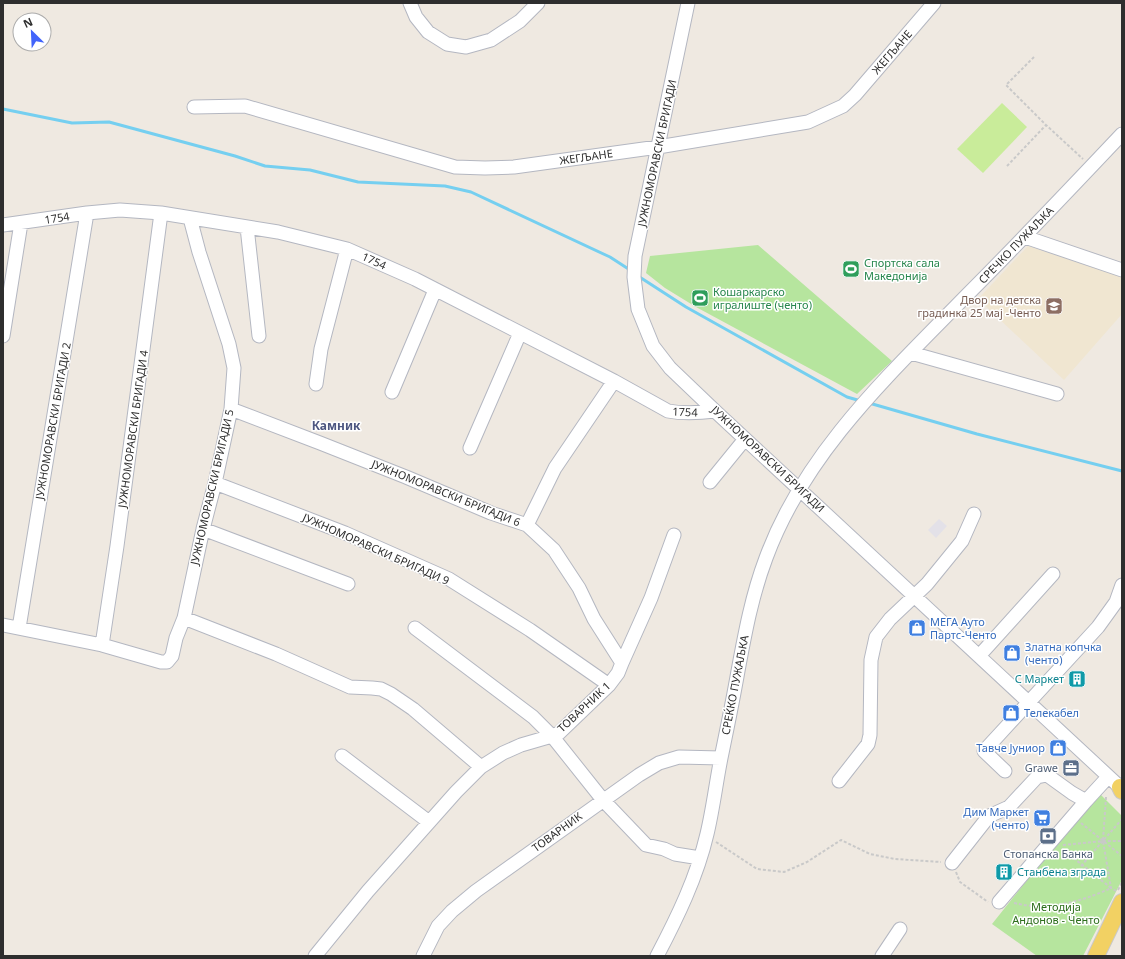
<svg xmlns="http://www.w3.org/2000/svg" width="1125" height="959" font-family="'Noto Sans',sans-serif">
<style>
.industrial{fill:#e3e1e8}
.education{fill:#f0e6d1}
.green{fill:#b6e59e}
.pitch{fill:#c9ec9a}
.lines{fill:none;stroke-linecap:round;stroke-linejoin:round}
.stream{stroke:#75cff0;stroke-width:3}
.minor-casing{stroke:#b4b7c1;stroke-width:15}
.major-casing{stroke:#c9c9c9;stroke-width:18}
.path{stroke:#c9c9c9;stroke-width:2;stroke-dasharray:3 2;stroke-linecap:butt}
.minor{stroke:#fff;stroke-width:13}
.major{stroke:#f2d163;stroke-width:16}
.labels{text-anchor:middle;stroke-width:3;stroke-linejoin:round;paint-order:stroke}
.street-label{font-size:11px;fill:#2e2e2e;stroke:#fff}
.leisure-label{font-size:11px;fill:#27864d;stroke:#fff;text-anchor:start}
.education-label{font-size:11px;fill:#785e54;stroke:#fff;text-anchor:end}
.shop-label{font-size:11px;fill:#366cbe;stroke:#fff;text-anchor:start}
.culture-label{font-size:11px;fill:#0d838f;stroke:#fff;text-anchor:end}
.service-label{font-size:11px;fill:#4e5e75;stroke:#fff;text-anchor:end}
.park-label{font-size:11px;fill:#2c6e1b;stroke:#fff}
.neighbourhood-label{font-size:12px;font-weight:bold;fill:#4d5680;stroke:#fff}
</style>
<rect width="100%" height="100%" fill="#efe9e1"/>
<path class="industrial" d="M 939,519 L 947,526 L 936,538 L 928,530 Z"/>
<path class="education" d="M 1028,246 L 1122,277 L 1122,314 L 1064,380 L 978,299 Z"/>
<path class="green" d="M 758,245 L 892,361 L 857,394 L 696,307 L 665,288 L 646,273 L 650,256 Z
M 1098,792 L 1122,816 L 1122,880 L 1083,956 L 1037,956 L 992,924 Z"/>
<path class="pitch" d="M 1002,103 L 1027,127 L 983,173 L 957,149 Z"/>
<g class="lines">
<path class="stream" d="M 3,109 L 72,123 L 109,122 L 235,156 L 265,166 L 310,170 L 358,182 L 445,186 L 471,192 L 610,257 L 630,270
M 638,276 L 686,307 L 847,397 L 861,401
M 869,403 L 977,434 L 1122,471"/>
<defs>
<path id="minor" d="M 410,3 L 416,17 L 428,32 L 447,44 L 466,47 L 491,40 L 520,21 L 538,3
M 688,3 L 635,256 L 634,277 L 638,309 L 653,346 L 670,368 L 715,411 L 1122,789
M 194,107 L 245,106 L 455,167 L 485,168 L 514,167 L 658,147 L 808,122 L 843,106 L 855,95 L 934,3
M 3,225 L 87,213 L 120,210 L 161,213 L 278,232 L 347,249 L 415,279 L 614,381 L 668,411 C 684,414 699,413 715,411
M 247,227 L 259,336
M 1025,237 L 1122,270
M 3,336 L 21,223
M 911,353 L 1057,394
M 316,384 L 321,349 L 347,249
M 392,392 L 435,290
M 231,409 L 320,443 L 406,477 L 491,513 L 527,525 L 554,550 L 579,588 L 594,619 L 622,663
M 470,448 L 520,333
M 710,482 L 745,439
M 215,483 L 345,533 L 449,579 L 530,630 L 609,685
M 527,525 L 555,468 L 614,381
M 203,529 L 348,584
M 184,618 L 276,654 L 350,687 L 372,688 L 381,689 L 391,694 L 413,709 L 481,767
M 3,625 L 102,645 L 161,662 L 167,662 L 172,656 L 176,638 L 184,618 L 203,529 L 215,483 L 231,409 L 234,368 L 229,344 L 199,252 L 190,218
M 19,628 L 87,213
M 415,628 L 533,717 L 552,736 L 603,800 L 646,845 L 664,849 L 675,854 L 700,858
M 102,645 L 117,546 L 161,213
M 979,656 L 1053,574
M 342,756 L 429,822
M 1005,771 L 984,751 L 1098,627 L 1116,602 L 1122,585
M 839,781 L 868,744 L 870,735 L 871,660 L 876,637 L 890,619 L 927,584 L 962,541 L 974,514
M 952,863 L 989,816 L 1009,807 L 1037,777 L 1047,775 L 1072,793 L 1086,801 L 1108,777
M 999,902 L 1086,801
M 315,956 L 368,891 L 456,792 L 481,767 L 503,753 L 521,745 L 552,736 L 559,733 L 609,685 L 618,673 L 622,663 L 651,598 L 674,535
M 423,956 L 438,926 L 452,911 L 476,891 L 639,775 L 659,763 L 679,757 L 721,758
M 657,956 C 677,918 697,877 707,834 C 713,809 716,783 721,758 C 727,729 733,700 738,671 C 745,633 752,595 766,558 C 805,452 889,375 966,296 C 1019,243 1071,188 1122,134
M 882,956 L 900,929"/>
<path id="major" d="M 1120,787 L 1122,791
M 1096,956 L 1122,902"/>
</defs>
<use href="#minor" class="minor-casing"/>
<use href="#major" class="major-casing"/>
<path class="path" d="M 1034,57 L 1006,85 L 1046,125 L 1083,159
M 1007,166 L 1046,125
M 1106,797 L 1103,841 L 1111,888 L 1116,891
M 1081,823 L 1122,856
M 716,842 L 757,869 L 784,872 L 807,862 L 841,840 L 870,854 L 895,859 L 941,862
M 1063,845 L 1103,841 L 1122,841
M 1081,866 L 1122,819
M 956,872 L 960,882 L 988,902
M 1118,890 L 1122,882
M 1014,903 C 1047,911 1081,902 1111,888 L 1061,848"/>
<use href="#minor" class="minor"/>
<use href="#major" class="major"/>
</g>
<defs>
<symbol id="stadium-square" viewBox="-11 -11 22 22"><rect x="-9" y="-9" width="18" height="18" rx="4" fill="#2e9e5b" stroke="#fff"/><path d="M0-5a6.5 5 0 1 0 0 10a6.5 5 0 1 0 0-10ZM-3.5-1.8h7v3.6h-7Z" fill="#fff"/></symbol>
<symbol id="school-square" viewBox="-11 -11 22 22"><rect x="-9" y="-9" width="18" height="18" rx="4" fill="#8d6e63" stroke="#fff"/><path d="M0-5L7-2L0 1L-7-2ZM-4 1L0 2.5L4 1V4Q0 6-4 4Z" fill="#fff"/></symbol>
<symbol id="shop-square" viewBox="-11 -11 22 22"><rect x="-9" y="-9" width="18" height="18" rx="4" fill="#3f7fe0" stroke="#fff"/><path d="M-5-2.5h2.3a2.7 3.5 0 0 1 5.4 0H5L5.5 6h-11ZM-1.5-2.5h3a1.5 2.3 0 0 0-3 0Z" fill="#fff"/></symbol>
<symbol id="building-square" viewBox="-11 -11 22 22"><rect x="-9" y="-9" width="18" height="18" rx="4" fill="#0f9aa8" stroke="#fff"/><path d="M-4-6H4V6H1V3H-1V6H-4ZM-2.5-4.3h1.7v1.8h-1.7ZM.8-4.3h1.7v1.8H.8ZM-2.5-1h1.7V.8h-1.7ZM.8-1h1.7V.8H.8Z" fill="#fff"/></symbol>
<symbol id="office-square" viewBox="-11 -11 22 22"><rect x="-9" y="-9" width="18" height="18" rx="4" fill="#5c6f8a" stroke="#fff"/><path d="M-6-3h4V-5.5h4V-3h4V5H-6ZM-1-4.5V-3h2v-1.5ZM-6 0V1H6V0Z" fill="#fff"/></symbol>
<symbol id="supermarket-square" viewBox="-11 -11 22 22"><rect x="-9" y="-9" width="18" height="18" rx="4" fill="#3f7fe0" stroke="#fff"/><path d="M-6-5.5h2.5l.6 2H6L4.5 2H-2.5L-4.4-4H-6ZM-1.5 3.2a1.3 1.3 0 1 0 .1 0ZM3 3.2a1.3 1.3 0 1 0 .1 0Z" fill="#fff"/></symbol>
<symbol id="bank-square" viewBox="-11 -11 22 22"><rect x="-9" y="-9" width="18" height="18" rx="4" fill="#5c6f8a" stroke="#fff"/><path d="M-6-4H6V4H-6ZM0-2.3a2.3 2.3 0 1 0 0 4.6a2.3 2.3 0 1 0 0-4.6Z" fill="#fff"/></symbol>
</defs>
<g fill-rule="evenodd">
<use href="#stadium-square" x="841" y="259" width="20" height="20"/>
<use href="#stadium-square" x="690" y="288" width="20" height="20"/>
<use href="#school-square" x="1044" y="296" width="20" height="20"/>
<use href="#shop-square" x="907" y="618" width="20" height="20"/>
<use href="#shop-square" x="1002" y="643" width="20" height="20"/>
<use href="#building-square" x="1067" y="669" width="20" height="20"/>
<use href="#shop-square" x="1001" y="703" width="20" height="20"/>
<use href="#shop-square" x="1048" y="738" width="20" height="20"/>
<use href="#office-square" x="1061" y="758" width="20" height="20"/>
<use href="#supermarket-square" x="1032" y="808" width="20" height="20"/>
<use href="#bank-square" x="1038" y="826" width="20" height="20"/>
<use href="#building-square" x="994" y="862" width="20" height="20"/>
</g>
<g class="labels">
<g class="street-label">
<text transform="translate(892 52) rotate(-49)" y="4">ЖЕГЉАНЕ</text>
<text transform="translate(657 153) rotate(-78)" y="4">ЈУЖНОМОРАВСКИ БРИГАДИ</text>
<text transform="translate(586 157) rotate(-8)" y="4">ЖЕГЉАНЕ</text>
<text transform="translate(57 218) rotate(-9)" y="4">1754</text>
<text transform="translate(1016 245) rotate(-46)" y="4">СРЕЧКО ПУЖАЉКА</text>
<text transform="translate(374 261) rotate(24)" y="4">1754</text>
<text transform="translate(685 412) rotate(2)" y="4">1754</text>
<text transform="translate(53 421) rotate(-80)" y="4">ЈУЖНОМОРАВСКИ БРИГАДИ 2</text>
<text transform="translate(133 429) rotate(-82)" y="4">ЈУЖНОМОРАВСКИ БРИГАДИ 4</text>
<text transform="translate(768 459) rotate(43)" y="4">ЈУЖНОМОРАВСКИ БРИГАДИ</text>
<text transform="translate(212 487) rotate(-77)" y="4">ЈУЖНОМОРАВСКИ БРИГАДИ 5</text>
<text transform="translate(446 493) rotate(22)" y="4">ЈУЖНОМОРАВСКИ БРИГАДИ 6</text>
<text transform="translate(376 549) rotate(24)" y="4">ЈУЖНОМОРАВСКИ БРИГАДИ 9</text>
<text transform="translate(735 685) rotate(-79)" y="4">СРЕЌКО ПУЖАЉКА</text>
<text transform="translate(584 707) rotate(-43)" y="4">ТОВАРНИК 1</text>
<text transform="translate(557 832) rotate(-36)" y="4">ТОВАРНИК</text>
</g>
<g class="leisure-label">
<text x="864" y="267">Спортска сала<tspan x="864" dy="13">Македонија</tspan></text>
<text x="713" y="296">Кошаркарско<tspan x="713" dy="13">игралиште (ченто)</tspan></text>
</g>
<g class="education-label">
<text x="1041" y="304">Двор на детска<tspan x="1041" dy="13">градинка 25 мај -Ченто</tspan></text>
</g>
<g class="shop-label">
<text x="930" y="626">МЕГА Ауто<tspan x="930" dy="13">Партс-Ченто</tspan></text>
<text x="1025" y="651">Златна копчка<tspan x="1025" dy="13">(ченто)</tspan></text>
<text x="1024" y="717">Телекабел</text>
<text x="1045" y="752" text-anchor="end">Тавче Јуниор</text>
<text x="1029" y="816" text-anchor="end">Дим Маркет<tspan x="1029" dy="13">(ченто)</tspan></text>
</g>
<g class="culture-label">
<text x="1064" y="683">С Маркет</text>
<text x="1017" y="876" text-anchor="start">Станбена зграда</text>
</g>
<g class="service-label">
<text x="1058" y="772">Grawe</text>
<text x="1048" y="858" text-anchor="middle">Стопанска Банка</text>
</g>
<g class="park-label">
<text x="1056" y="911">Методија<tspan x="1056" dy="13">Андонов - Ченто</tspan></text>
</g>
<g class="neighbourhood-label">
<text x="336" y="430">Камник</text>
</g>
</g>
<rect width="1125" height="959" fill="none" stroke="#2e2e2e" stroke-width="8"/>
<g transform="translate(32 32) rotate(336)"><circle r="19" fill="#ffffff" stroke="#ababab"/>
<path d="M0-3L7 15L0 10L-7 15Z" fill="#4264fb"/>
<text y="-6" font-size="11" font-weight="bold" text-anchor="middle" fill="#2e2e2e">N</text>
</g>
</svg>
